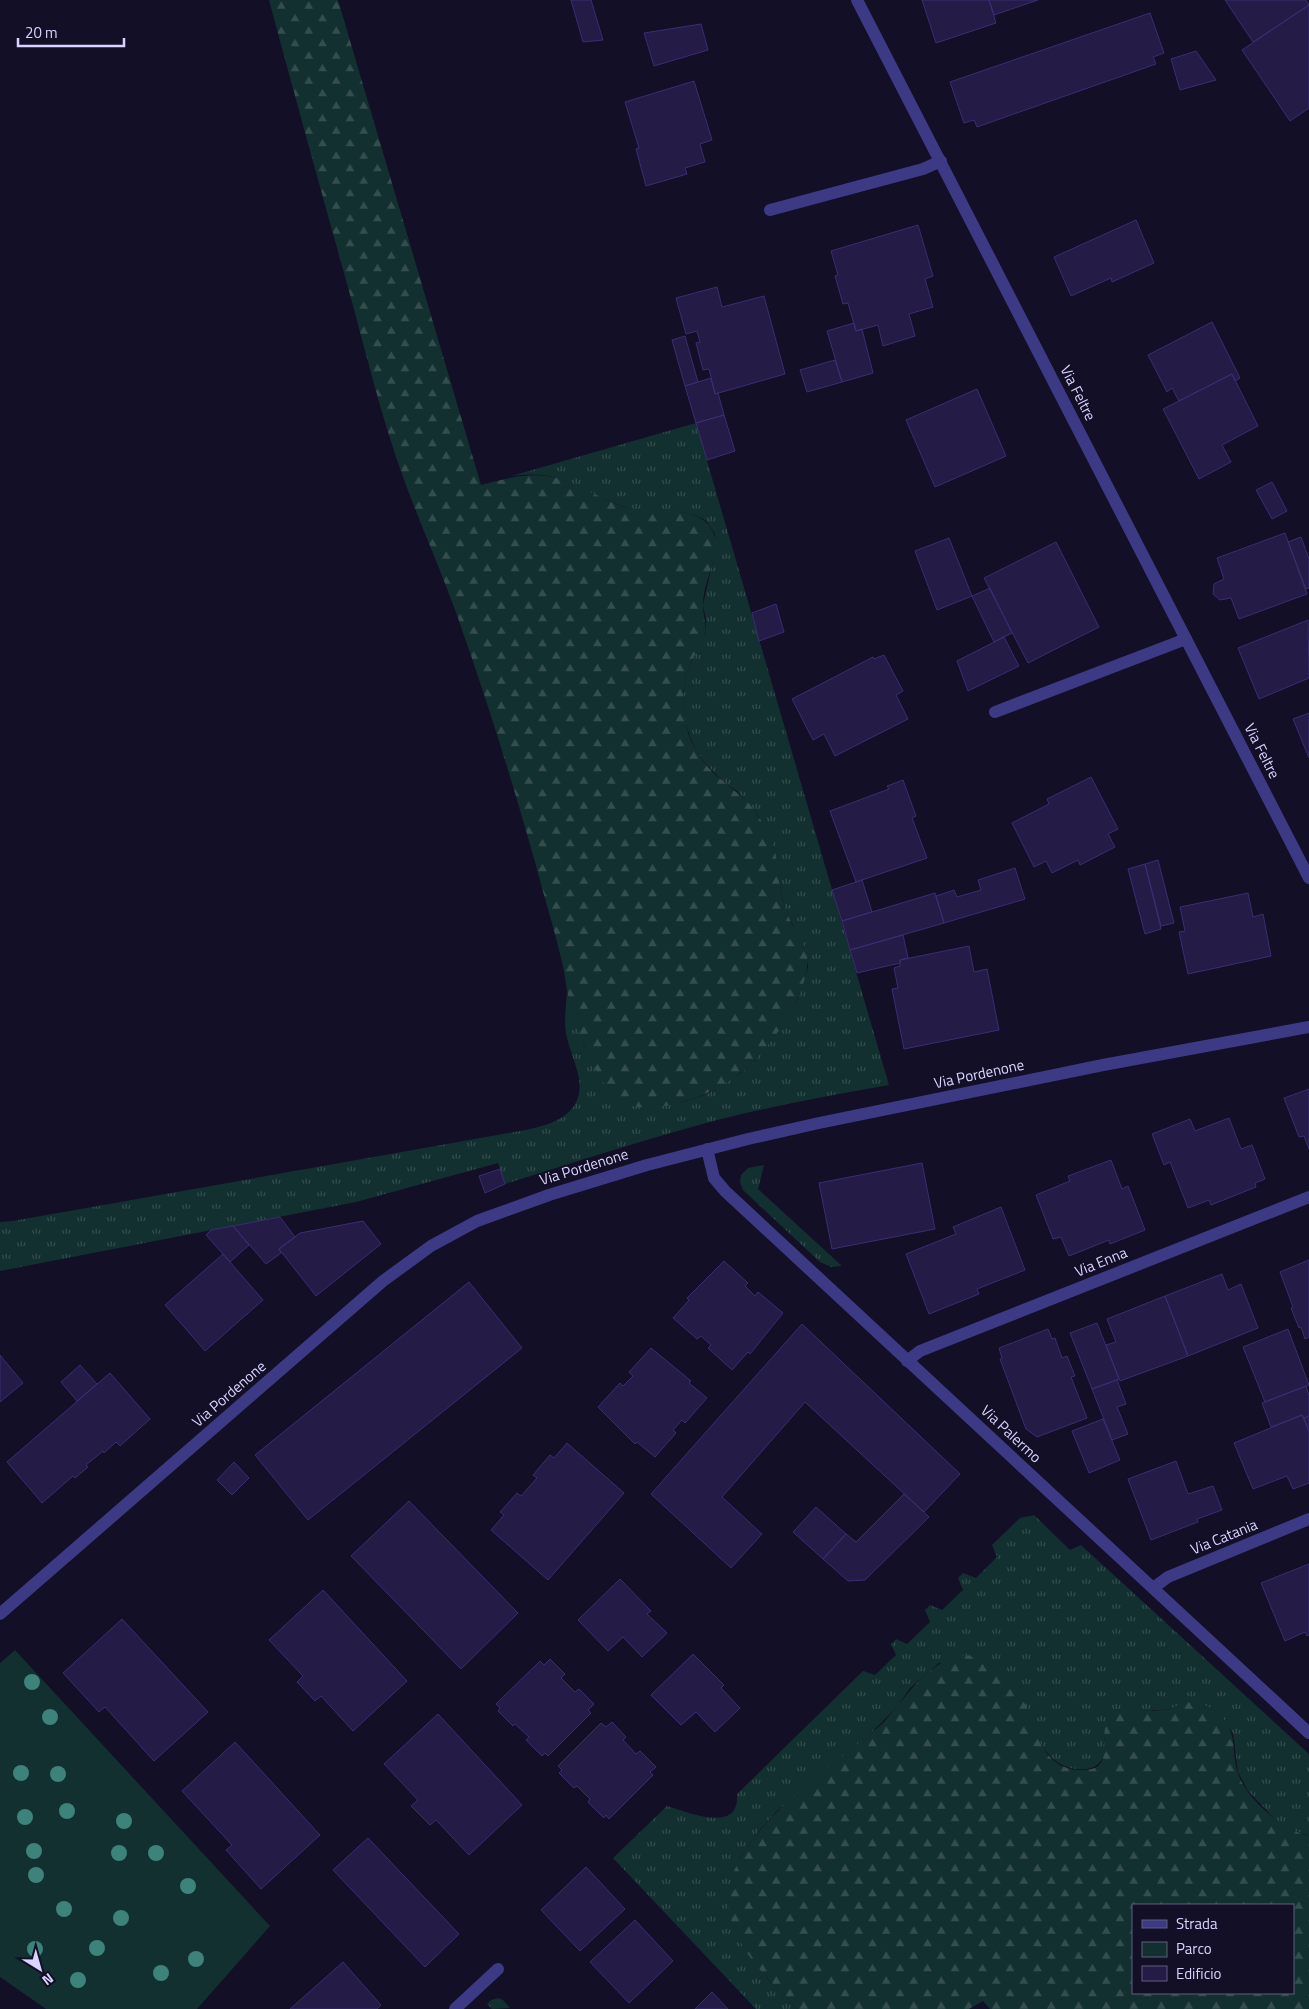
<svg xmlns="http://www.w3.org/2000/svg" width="1309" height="2009" font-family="'Titillium Web',sans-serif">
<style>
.grass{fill:url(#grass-tufts)}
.forest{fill:url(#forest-firs);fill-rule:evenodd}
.park{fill:#12302f}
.building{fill:#241b47;stroke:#3b2d73}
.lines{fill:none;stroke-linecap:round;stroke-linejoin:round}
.lane{stroke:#3d3a85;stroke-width:12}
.street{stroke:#3d3a85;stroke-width:12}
.tree{fill:#3d827b}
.labels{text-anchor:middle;stroke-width:4;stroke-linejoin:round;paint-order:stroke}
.street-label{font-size:15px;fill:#d9d4ff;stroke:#130f26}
</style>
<defs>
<pattern id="grass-tufts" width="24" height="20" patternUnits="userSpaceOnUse" patternTransform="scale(1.25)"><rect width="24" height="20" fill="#12302f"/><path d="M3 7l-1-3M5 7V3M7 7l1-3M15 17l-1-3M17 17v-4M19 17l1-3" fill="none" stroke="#344d4e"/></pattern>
<pattern id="forest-firs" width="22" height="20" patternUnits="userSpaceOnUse" patternTransform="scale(1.25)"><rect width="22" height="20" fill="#12302f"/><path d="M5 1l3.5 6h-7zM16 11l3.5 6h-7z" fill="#344d4e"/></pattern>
</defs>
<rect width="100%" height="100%" fill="#130f26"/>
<path class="grass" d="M 696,423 L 889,1085 C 831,1095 774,1106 717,1120 C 646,1139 575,1162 505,1184 L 498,1163 L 356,1202 L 0,1271 L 0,1222 L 13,1221 L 526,1130 C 556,1124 587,1112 578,1074 C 575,1061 569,1048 566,1034 C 564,1020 566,1005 567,992 L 584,1046 L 596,1070 L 609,1089 L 661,1106 L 684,1102 L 707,1094 L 741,1073 L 755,1060 L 784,1022 L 797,1000 L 804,981 L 808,967 L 806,952 L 785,909 L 781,891 L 774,848 L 765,827 L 756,812 L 737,791 L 726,784 L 705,763 L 696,751 L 685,723 L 683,704 L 684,687 L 687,672 L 705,633 L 706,620 L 703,605 L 714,556 L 715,534 C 712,529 709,523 703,519 C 682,507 655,514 632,509 C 583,496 565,466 508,477 Z
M 764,1165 L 758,1189 L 842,1266 L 831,1267 L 820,1262 L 743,1190 L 740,1182 L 741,1175 L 748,1168 Z
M 1034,1515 L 1070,1550 L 1081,1545 L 1309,1754 L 1309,1836 L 1287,1828 L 1275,1819 L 1248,1791 L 1238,1772 L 1233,1733 L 1220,1715 L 1211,1708 L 1191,1702 L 1163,1711 L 1152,1710 L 1104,1737 C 1106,1746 1107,1755 1100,1762 C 1094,1769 1085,1770 1076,1769 C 1036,1764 1031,1712 1011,1685 C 1005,1677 996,1670 988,1664 C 981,1659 949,1663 939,1663 L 910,1688 L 897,1707 L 866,1738 L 777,1811 L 758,1832 L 740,1858 L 732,1882 L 728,1903 L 740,1941 L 768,1979 L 797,2009 L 756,2009 L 613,1858 L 667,1806 C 688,1812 740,1835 737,1794 L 863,1671 L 875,1675 L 896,1655 L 891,1644 L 896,1639 L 907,1644 L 930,1622 L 925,1610 L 930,1605 L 942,1610 L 963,1590 L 958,1578 L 963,1573 L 976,1578 L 997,1557 L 992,1545 L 1020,1518 Z
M 498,1998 L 503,2000 L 510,2008 L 492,2009 L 487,2004 L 491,2000 Z"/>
<path class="forest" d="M 269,0 L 338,0 L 481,485 C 524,474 544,469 585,489 C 598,496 610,502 624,507 C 647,513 680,507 698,517 C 735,536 702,576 703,605 C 703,616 707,624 704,636 C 701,647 694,655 690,665 C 681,686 682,708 687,729 C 693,750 706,768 723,781 C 734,791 746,798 754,810 C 762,821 771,835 774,848 C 778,862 778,877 781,891 C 783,901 786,912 791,922 C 795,931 803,940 806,950 C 815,985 776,1039 752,1063 C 742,1073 729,1081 717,1088 C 695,1101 648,1115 624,1103 C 596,1089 572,1019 567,990 C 565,979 564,968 561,958 C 556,937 550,916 544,895 C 519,802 490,709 458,618 C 441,570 420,524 403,477 C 381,416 366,353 349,291 C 322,194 295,97 269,0 Z
M 955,1656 C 960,1656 966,1655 970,1656 C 991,1661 1014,1684 1024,1702 C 1038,1730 1040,1768 1080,1770 C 1119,1772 1096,1734 1109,1719 C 1123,1703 1145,1712 1163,1711 C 1173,1709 1182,1702 1192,1702 C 1201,1701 1212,1708 1219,1714 C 1238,1730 1231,1751 1238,1773 C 1246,1799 1283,1830 1309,1836 L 1309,2009 L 990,2009 L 983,2001 L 969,2009 L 797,2009 C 772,1983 739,1953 730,1917 C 711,1840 836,1766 884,1722 C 909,1694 919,1672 955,1656 ZM 1293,1905 L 1293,1993 L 1133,1993 L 1133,1905 Z"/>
<path class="park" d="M 15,1650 L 270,1926 L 197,2009 L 46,2009 L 0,1977 L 0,1663 Z"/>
<path class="building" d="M 571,0 L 591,0 L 603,40 L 583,42 Z
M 922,0 L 989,0 L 996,23 L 936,43 Z
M 989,0 L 1038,0 L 994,15 Z
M 1225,0 L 1306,0 L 1309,5 L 1253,42 Z
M 1309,5 L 1309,108 L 1290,121 L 1242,50 Z
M 1150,13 L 1164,53 L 1153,57 L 1156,64 L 977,127 L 974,120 L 964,123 L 950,82 Z
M 701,24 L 708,50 L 654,66 L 644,33 Z
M 1196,51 L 1216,80 L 1180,90 L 1171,59 Z
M 694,81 L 712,140 L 700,144 L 705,162 L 685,168 L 687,174 L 646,186 L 636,149 L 639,148 L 625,102 Z
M 1136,220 L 1154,263 L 1112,282 L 1111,278 L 1071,296 L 1054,257 Z
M 918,225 L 933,276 L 925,279 L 933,307 L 909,314 L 915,336 L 883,346 L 878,325 L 856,331 L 848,303 L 843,304 L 835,276 L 838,275 L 831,251 Z
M 717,287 L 722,307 L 764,296 L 785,374 L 715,394 L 709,369 L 703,370 L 696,343 L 700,342 L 697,331 L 686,334 L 676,298 Z
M 1212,322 L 1240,378 L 1235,381 L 1232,374 L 1179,401 L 1172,388 L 1167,392 L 1148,355 Z
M 854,323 L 856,331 L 862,329 L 873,373 L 842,382 L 827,331 Z
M 685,336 L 698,382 L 685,386 L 672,340 Z
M 835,360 L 842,382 L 807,392 L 800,370 Z
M 1232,374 L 1258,426 L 1222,445 L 1231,462 L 1199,479 L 1163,409 Z
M 711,378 L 715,394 L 718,393 L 724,415 L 696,423 L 685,386 Z
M 977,389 L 1006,456 L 935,487 L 906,420 Z
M 724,415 L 735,451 L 707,460 L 696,423 Z
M 1272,482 L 1287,511 L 1272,519 L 1256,490 Z
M 1285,533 L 1307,594 L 1239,619 L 1231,598 L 1220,600 L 1213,594 L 1214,584 L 1224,579 L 1217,558 Z
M 1301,537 L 1309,559 L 1309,588 L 1306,589 L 1288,542 Z
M 949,538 L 972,596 L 937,610 L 915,551 Z
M 1056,542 L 1099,627 L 1028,663 L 984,578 Z
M 990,588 L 1012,633 L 994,642 L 972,596 Z
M 776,604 L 784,632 L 759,641 L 752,613 Z
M 1308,620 L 1309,678 L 1259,699 L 1238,648 Z
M 1004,637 L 1019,666 L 968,691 L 957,661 Z
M 884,655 L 903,691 L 896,695 L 908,719 L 835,756 L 824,734 L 813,740 L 792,699 L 873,657 L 874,659 Z
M 1309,713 L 1309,758 L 1293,719 Z
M 1091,777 L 1118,829 L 1108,834 L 1115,847 L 1080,865 L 1078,860 L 1052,873 L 1046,861 L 1034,867 L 1012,823 L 1049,804 L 1047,799 Z
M 903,780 L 916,816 L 912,818 L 927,858 L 856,882 L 830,811 L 889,789 L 887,786 Z
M 1158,860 L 1174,923 L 1161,926 L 1145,864 Z
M 1145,864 L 1161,929 L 1145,934 L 1128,869 Z
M 1015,868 L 1025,899 L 944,923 L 936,896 L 954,890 L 957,897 L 981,890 L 978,880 Z
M 862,880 L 872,912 L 842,921 L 832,890 Z
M 935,893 L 944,923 L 850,950 L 842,921 Z
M 1248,893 L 1253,917 L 1263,914 L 1271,956 L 1188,974 L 1179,932 L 1185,931 L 1180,907 Z
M 903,935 L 908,958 L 900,960 L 900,963 L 857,973 L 850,950 Z
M 969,946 L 974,972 L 987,969 L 999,1030 L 904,1049 L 892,989 L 898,988 L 894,968 L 900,966 L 900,960 Z
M 1309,1089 L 1309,1149 L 1304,1136 L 1299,1137 L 1284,1098 Z
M 1229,1118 L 1241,1149 L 1252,1145 L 1265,1179 L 1255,1183 L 1256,1187 L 1211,1205 L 1209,1200 L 1188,1208 L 1170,1162 L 1164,1165 L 1152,1134 L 1190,1119 L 1195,1131 Z
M 1111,1160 L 1122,1189 L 1128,1186 L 1145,1230 L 1110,1244 L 1109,1240 L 1069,1256 L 1061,1237 L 1053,1239 L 1036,1195 L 1070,1181 L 1068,1176 Z
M 922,1163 L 935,1229 L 832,1249 L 819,1183 Z
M 500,1169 L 505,1184 L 485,1193 L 479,1176 Z
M 1001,1207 L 1025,1270 L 977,1289 L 979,1294 L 929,1314 L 906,1254 L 956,1234 L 953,1227 Z
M 280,1217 L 295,1237 L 279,1249 L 281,1253 L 266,1264 L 233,1226 Z
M 363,1221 L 381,1244 L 316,1296 L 279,1249 L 300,1233 Z
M 233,1226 L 249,1245 L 230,1262 L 206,1235 L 211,1230 Z
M 223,1254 L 263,1300 L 205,1351 L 165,1305 Z
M 1309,1260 L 1309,1337 L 1305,1339 L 1301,1327 L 1299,1328 L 1291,1308 L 1293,1307 L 1280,1272 Z
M 724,1261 L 748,1283 L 745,1286 L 755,1296 L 758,1292 L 783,1313 L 750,1354 L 748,1352 L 732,1370 L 708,1348 L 711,1345 L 701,1336 L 697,1339 L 673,1318 L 689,1300 L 687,1298 Z
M 1222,1274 L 1228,1290 L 1241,1284 L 1258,1328 L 1188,1356 L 1165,1296 Z
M 469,1282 L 522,1348 L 308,1520 L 255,1455 Z
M 1165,1296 L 1188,1356 L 1120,1381 L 1106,1345 L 1116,1342 L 1107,1319 Z
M 1097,1323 L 1119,1379 L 1092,1389 L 1070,1333 Z
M 802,1324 L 960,1474 L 924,1512 L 805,1402 L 722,1497 L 762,1534 L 731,1568 L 651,1494 Z
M 1048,1329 L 1052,1339 L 1055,1338 L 1062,1358 L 1067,1356 L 1075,1376 L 1071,1377 L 1087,1418 L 1037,1437 L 1026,1429 L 1000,1359 L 1002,1358 L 999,1348 Z
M 1288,1329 L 1309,1385 L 1265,1402 L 1243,1347 Z
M 651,1348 L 691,1381 L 689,1383 L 707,1398 L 685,1423 L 682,1420 L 673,1430 L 676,1433 L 655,1457 L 637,1442 L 635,1444 L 598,1407 L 620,1383 L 623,1386 L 633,1376 L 629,1372 Z
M 0,1355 L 23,1383 L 0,1402 Z
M 80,1365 L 97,1384 L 77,1401 L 61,1382 Z
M 110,1373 L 150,1419 L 120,1446 L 116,1442 L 104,1453 L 103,1451 L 86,1465 L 88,1467 L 75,1478 L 73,1476 L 42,1503 L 7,1462 Z
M 1117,1380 L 1126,1404 L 1117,1407 L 1128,1434 L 1112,1440 L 1092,1389 Z
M 1306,1386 L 1309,1395 L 1309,1416 L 1304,1418 L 1302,1415 L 1271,1427 L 1262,1403 Z
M 1302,1415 L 1309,1431 L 1309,1483 L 1293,1489 L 1287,1476 L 1253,1489 L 1234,1443 Z
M 1309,1416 L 1309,1431 L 1304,1418 Z
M 1103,1419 L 1120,1460 L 1089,1473 L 1072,1431 Z
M 567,1443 L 624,1493 L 548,1580 L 491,1530 L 504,1515 L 500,1512 L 517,1493 L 521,1496 L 537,1478 L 533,1475 L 550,1455 L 554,1458 Z
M 1176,1461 L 1188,1494 L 1213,1486 L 1222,1510 L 1197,1519 L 1198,1522 L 1151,1540 L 1128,1479 Z
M 234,1462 L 249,1478 L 232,1495 L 217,1480 Z
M 904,1494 L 929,1517 L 865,1580 L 848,1581 L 823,1559 L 846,1534 L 856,1542 Z
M 409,1501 L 518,1613 L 461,1669 L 351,1556 Z
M 816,1507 L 846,1534 L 823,1559 L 793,1532 Z
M 1309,1564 L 1309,1635 L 1307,1636 L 1305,1632 L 1285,1641 L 1261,1583 Z
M 620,1579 L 651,1611 L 647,1614 L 667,1633 L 642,1657 L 623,1637 L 608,1651 L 578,1620 Z
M 323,1590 L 407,1681 L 353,1731 L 321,1696 L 315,1701 L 297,1682 L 303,1676 L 269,1640 Z
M 122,1619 L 208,1712 L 154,1761 L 105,1707 L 99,1712 L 63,1673 Z
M 693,1654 L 724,1685 L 721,1688 L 740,1708 L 715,1732 L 696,1712 L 681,1725 L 651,1695 Z
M 550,1659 L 565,1674 L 561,1678 L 575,1692 L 579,1689 L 594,1704 L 588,1710 L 591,1713 L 548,1756 L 545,1753 L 542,1756 L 526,1740 L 529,1737 L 515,1724 L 513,1726 L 498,1711 L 500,1708 L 496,1704 L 540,1661 L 544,1665 Z
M 438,1714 L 522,1805 L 469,1855 L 436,1820 L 430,1825 L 411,1806 L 418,1800 L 384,1764 Z
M 612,1722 L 626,1737 L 623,1740 L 636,1754 L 640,1751 L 656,1767 L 650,1772 L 653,1775 L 609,1819 L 606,1815 L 604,1818 L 588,1802 L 590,1799 L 577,1786 L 574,1788 L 559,1773 L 562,1770 L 558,1766 L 601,1723 L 606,1727 Z
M 235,1742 L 320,1835 L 261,1889 L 226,1850 L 232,1845 L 182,1791 Z
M 368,1838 L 459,1934 L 425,1967 L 333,1870 Z
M 586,1867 L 625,1909 L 580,1951 L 541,1910 Z
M 635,1920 L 673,1961 L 629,2003 L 590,1962 Z
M 343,1962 L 381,2005 L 377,2009 L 290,2009 Z
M 712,1992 L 728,2009 L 695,2009 Z"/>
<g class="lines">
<path class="lane" d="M 770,210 L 923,169 L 941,161
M 995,712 L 1186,639"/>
<path class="street" d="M 857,0 L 1309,878
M 707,1149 L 714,1178 L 725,1191 L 1309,1733
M 907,1361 L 920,1351 L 1309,1197
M 1153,1588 L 1168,1577 L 1309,1519
M 0,1614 L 383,1281 L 431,1246 L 477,1221 L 549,1195 L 647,1165 L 748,1139 L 819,1123 L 1103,1065 L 1309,1027
M 455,2009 L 498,1969"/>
</g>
<g class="tree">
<circle cx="32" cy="1682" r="8"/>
<circle cx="50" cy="1717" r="8"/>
<circle cx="21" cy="1773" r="8"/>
<circle cx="58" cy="1774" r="8"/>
<circle cx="67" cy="1811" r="8"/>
<circle cx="25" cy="1817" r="8"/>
<circle cx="124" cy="1821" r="8"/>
<circle cx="34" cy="1851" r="8"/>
<circle cx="119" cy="1853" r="8"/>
<circle cx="156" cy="1853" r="8"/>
<circle cx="36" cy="1875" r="8"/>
<circle cx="188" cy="1886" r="8"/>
<circle cx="64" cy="1909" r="8"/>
<circle cx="121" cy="1918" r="8"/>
<circle cx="97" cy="1948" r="8"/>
<circle cx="35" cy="1949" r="8"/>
<circle cx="196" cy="1959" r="8"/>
<circle cx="161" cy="1973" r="8"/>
<circle cx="78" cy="1980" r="8"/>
</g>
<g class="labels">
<g class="street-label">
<text transform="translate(1078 393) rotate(63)" y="5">Via Feltre</text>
<text transform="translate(1262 751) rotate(63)" y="5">Via Feltre</text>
<text transform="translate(979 1074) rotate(-12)" y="5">Via Pordenone</text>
<text transform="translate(584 1167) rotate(-17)" y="5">Via Pordenone</text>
<text transform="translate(1101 1262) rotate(-22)" y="5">Via Enna</text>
<text transform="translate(229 1394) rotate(-41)" y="5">Via Pordenone</text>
<text transform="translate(1011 1434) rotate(43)" y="5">Via Palermo</text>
<text transform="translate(1224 1537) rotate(-22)" y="5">Via Catania</text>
</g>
</g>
<rect x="1132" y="1904" width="162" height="90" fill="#130f26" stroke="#625e7d"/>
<rect x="1142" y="1920" width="25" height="8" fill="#3d3a85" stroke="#625e7d"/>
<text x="1176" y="1929" font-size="15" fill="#d9d4ff">Strada</text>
<rect x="1142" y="1942" width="25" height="15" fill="#12302f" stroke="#625e7d"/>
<text x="1176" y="1954" font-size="15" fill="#d9d4ff">Parco</text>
<rect x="1142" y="1966" width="25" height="15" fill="#241b47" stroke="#625e7d"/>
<text x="1176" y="1979" font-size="15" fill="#d9d4ff">Edificio</text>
<g transform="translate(40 1969) rotate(143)" stroke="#130f26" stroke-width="4" paint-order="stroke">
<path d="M0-4L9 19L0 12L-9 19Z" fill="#d9d4ff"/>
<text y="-8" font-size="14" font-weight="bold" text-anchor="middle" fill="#d9d4ff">N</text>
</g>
<path d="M18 38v8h106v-8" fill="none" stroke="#d9d4ff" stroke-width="2.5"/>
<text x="25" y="38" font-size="15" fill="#d9d4ff" stroke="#130f26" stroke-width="4" paint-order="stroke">20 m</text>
</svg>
